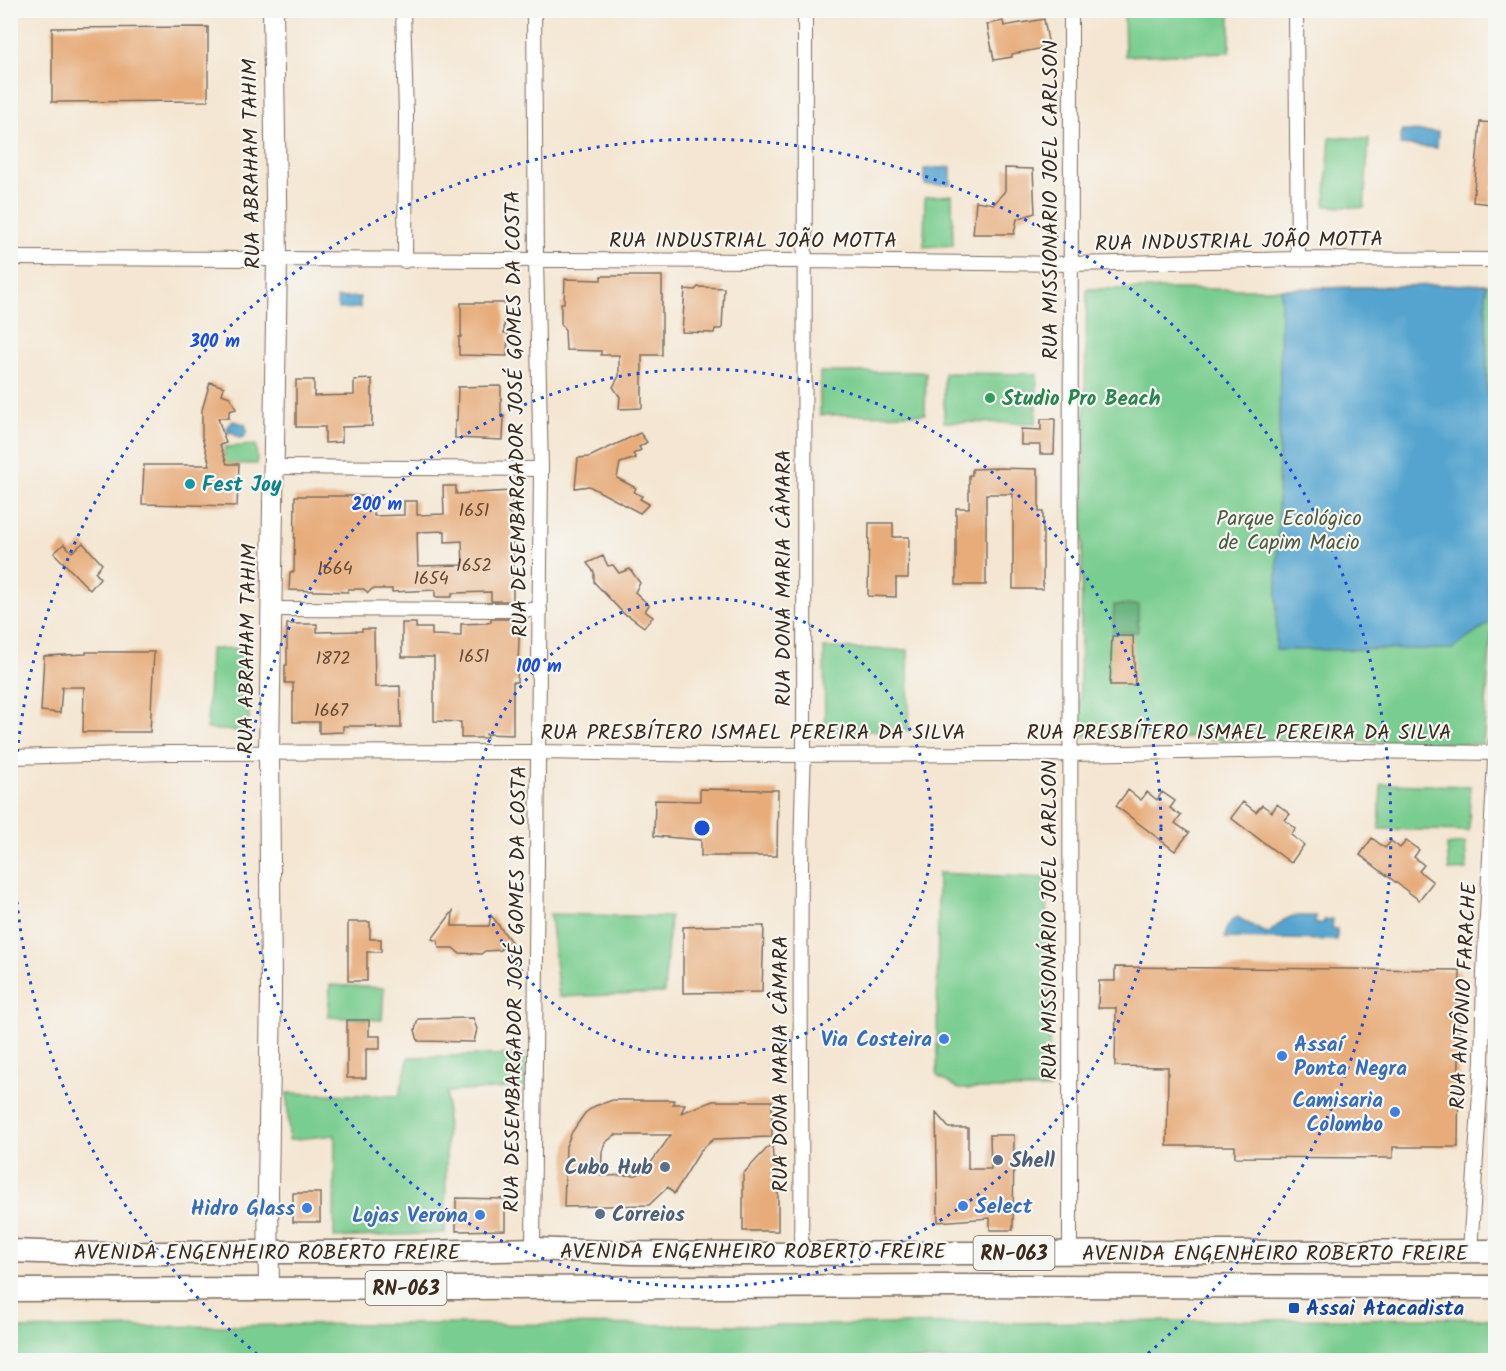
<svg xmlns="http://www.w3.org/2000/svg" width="1506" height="1371" font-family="Kalam,sans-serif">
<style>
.green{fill:#7acd90;stroke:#5a7c57;stroke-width:1.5}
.forest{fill:#63b07a;stroke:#4f6d4c;stroke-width:1.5}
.water{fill:#55a4cf;stroke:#486776;stroke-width:1.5}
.building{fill:#e7ac7a;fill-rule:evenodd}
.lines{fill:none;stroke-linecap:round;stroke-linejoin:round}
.minor-casing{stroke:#7c6c5d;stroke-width:16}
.secondary-casing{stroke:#7c6c5d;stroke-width:22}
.primary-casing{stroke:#7c6c5d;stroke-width:25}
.minor{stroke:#fff;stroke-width:14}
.secondary{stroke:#fff;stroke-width:20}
.primary{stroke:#fff;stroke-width:22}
.ring{fill:none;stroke:#1d4ed8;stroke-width:3;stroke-dasharray:3 6}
.leisure-dot{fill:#2e9e5b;stroke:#f6f6f2;stroke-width:2}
.culture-dot{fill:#0f9aa8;stroke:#f6f6f2;stroke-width:2}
.shop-dot{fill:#3f7fe0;stroke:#f6f6f2;stroke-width:2}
.service-dot{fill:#5c6f8a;stroke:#f6f6f2;stroke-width:2}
.transit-dot{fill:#1a4fb4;stroke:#f6f6f2;stroke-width:2}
.labels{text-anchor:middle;stroke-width:4.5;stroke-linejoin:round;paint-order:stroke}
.number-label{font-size:18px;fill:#664a35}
.shield{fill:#f6f6f2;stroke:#73675e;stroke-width:1.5}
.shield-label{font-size:20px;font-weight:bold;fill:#3b2a1e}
.street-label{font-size:21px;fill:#3b2a1e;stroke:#f6f6f2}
.leisure-label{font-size:21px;font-weight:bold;fill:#27864d;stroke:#f6f6f2;text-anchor:start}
.culture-label{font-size:21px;font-weight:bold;fill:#0d838f;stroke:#f6f6f2;text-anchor:start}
.park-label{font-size:21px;fill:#4e5b40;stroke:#f6f6f2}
.shop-label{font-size:21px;font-weight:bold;fill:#366cbe;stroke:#f6f6f2;text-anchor:end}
.service-label{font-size:21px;font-weight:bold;fill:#4e5e75;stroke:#f6f6f2;text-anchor:start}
.transit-label{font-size:21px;font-weight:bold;fill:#164399;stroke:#f6f6f2;text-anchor:start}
.centre{fill:#1d4ed8;stroke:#f6f6f2;stroke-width:3}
.ring-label{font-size:18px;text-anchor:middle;font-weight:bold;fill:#1d4ed8;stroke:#f6f6f2;stroke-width:4.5;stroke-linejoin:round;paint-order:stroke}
</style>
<rect width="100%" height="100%" fill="#f6f6f2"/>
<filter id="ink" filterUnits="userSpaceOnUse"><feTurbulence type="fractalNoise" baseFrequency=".0167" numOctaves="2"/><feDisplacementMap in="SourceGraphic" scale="12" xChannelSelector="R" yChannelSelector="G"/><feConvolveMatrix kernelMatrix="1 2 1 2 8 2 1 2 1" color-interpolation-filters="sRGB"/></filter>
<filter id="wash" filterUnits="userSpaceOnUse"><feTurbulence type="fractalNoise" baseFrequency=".008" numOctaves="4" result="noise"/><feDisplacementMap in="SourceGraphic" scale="24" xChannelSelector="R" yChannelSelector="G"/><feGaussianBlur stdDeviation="1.35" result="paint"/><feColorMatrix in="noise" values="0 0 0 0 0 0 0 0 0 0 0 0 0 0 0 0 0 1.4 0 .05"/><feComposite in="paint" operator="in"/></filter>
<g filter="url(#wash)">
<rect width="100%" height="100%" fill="#f4e6d2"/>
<path class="green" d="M 1124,11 L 1230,11 L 1230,52 L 1125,56 Z
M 1330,137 L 1369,139 L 1364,208 L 1325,206 Z
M 952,195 L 953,245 L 924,247 L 925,197 Z
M 1495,284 L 1496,574 L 1483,744 L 1079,736 L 1087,289 L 1281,289 Z
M 820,372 L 926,372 L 925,414 L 820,415 Z
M 944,373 L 1037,374 L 1036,423 L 944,422 Z
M 256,445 L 257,464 L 223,464 L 225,447 Z
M 248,648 L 249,732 L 207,729 L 210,649 Z
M 824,648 L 908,650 L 909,730 L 825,732 Z
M 1381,784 L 1470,786 L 1469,831 L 1379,829 Z
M 1465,843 L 1467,870 L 1449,871 L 1447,845 Z
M 938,873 L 1047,878 L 1050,1089 L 959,1089 L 937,1076 Z
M 550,914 L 670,917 L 664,993 L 559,997 Z
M 330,985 L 384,988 L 382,1020 L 328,1017 Z
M 525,1054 L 525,1087 L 447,1092 L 445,1233 L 334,1238 L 335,1135 L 289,1140 L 287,1093 L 399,1096 L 409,1057 Z
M 1437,1318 L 1495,1319 L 1495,1360 L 10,1360 L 11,1329 L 360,1324 L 813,1325 Z"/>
<path class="forest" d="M 1114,605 L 1138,605 L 1138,632 L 1113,632 Z"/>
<path class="water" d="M 1402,131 L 1438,132 L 1437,148 L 1400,145 Z
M 951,167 L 951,184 L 925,185 L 924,169 Z
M 1486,284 L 1487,394 L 1496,400 L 1496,574 L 1491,622 L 1452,649 L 1276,650 L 1281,289 Z
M 360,297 L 360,308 L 338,309 L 337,298 Z
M 233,421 L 245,424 L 247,431 L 244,437 L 239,438 L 232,432 L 228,433 L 227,428 Z
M 1293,916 L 1316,916 L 1315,924 L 1324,923 L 1324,920 L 1333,919 L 1332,928 L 1337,929 L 1337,940 L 1225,938 C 1226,928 1228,923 1237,917 C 1248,922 1257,931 1269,933 L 1284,920 Z"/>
<g id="blocks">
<path class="building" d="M 1044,19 L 1049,47 L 1012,54 L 1012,57 L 994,60 L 987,24 L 1003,21 L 1004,26 Z
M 208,27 L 208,101 L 52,102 L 52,28 Z
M 1480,122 L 1496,123 L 1496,184 L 1492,185 L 1491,204 L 1473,202 Z
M 1005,168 L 1033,169 L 1035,213 L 1017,219 L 1014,234 L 973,234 L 976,201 L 994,204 L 1005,191 Z
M 601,276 L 662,276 L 662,355 L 642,355 L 642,408 L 619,409 L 620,397 L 613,387 L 619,376 L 619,355 L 601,355 L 601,351 L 566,350 L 565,330 L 561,324 L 561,303 L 564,303 L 565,279 L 601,280 Z
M 698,287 L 724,288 L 722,329 L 715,329 L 714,333 L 682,332 L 685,289 L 695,290 Z
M 461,303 L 505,303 L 504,333 L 508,333 L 507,356 L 459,355 L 459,337 L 461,337 Z
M 372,379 L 372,426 L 342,427 L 342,442 L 325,443 L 325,427 L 296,427 L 296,380 L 314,380 L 314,396 L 354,395 L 354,380 Z
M 210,382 L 224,387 L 222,394 L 230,397 L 236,409 L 229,411 L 229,418 L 218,418 L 226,443 L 220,445 L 227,464 L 239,464 L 237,506 L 142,504 L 144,465 L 210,465 L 202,437 L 202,410 Z
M 501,386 L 501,416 L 504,416 L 503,440 L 455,438 L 455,420 L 457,421 L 458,387 Z
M 1041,419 L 1055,419 L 1054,454 L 1040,454 L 1040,445 L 1021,445 L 1021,429 L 1041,430 Z
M 640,433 L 647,442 L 639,447 L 641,450 L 633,454 L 636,458 L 620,463 L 617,478 L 636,488 L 634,492 L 642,496 L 640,499 L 649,504 L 640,513 L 589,486 L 575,488 L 578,458 L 589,457 Z
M 999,468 L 1037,469 L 1037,474 L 1039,476 L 1039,512 L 1043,512 L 1043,589 L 1013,589 L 1013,494 L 986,494 L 986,585 L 956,585 L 956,508 L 969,508 L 969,475 L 972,475 L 972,469 Z
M 443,486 L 456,486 L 456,494 L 512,491 L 512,503 L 507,511 L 513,517 L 513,601 L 491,601 L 491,592 L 452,593 L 452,597 L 435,597 L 435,590 L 392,592 L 392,589 L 372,589 L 368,593 L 364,589 L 348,589 L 348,592 L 289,590 L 290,572 L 294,572 L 295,496 L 374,496 L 374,516 L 404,515 L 404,501 L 417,501 L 417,515 L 444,514 ZM 445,531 L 445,542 L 462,541 L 463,565 L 418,566 L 417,532 Z
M 869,523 L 893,523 L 893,537 L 909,537 L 908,578 L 896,578 L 896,597 L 868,596 Z
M 83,543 L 102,564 L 95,572 L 100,578 L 90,590 L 54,553 L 64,544 L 72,552 Z
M 603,556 L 608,566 L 613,565 L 619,573 L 630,569 L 640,583 L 635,592 L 649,605 L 645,611 L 653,617 L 644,627 L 629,616 L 624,614 L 594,582 L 594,572 L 587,563 Z
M 491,619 L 513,619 L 513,621 L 520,621 L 517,682 L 513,682 L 513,735 L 486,734 L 487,738 L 461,738 L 461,722 L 434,721 L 434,657 L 402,657 L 402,623 L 416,623 L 416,628 L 432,628 L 432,635 L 461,636 L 461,624 L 487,623 L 491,622 Z
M 287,624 L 317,624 L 317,632 L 362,631 L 362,629 L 374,629 L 375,687 L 400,686 L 401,728 L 376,728 L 376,726 L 343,726 L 343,732 L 319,733 L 319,722 L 293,722 L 293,683 L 285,683 L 285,665 L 287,665 Z
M 1112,636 L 1133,636 L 1135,685 L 1110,685 Z
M 86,652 L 154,652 L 150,732 L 83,732 L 84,687 L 62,687 L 60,713 L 41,711 L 44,656 L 86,654 Z
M 700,789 L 778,790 L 777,856 L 701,856 L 701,840 L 654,836 L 655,800 L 700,801 Z
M 1128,790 L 1141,800 L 1147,792 L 1157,800 L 1162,792 L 1175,801 L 1170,808 L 1181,816 L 1175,823 L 1189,833 L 1175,851 L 1116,806 Z
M 1243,802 L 1256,812 L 1262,805 L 1272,812 L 1277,804 L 1290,814 L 1285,820 L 1296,829 L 1291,835 L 1304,845 L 1291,863 L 1231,818 Z
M 1372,838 L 1385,848 L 1391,841 L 1400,848 L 1406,841 L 1419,850 L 1414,857 L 1424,865 L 1419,871 L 1433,882 L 1419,900 L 1360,855 Z
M 453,911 L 452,926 L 489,926 L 491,915 L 512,943 L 501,941 L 501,950 L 485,951 L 481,954 L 459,953 L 453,948 L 439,948 L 438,941 L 432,939 Z
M 348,922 L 370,922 L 370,939 L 381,939 L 381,952 L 367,952 L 367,981 L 348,981 Z
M 716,926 L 764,926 L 762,992 L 683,993 L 683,927 Z
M 1115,967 L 1460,970 L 1458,1147 L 1393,1147 L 1393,1158 L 1235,1157 L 1235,1146 L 1167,1146 L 1168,1067 L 1115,1066 L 1116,1008 L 1098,1008 L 1099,981 L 1115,981 Z
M 473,1018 L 477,1029 L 474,1042 L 418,1041 L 415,1030 L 418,1019 Z
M 347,1020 L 369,1020 L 369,1036 L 380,1036 L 380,1049 L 366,1049 L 366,1078 L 347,1078 Z
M 613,1100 L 674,1100 L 673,1104 L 685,1104 L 681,1113 L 713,1101 L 772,1101 L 772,1137 L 714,1139 L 701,1150 L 674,1194 L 668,1187 L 649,1205 L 564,1207 L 566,1146 L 572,1132 L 585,1113 L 595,1106 ZM 615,1135 L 671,1135 L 645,1171 L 636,1175 L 601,1176 L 602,1152 L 605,1143 Z
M 936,1113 L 949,1128 L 968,1128 L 968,1169 L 991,1169 L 990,1135 L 1014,1135 L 1013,1230 L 990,1230 L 990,1218 L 938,1222 Z
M 772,1143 L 773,1158 L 778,1158 L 778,1231 L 743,1231 L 743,1174 Z
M 293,1193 L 320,1193 L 320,1222 L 293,1222 Z
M 456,1198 L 505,1199 L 505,1230 L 456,1231 Z"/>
</g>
</g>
<g filter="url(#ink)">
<use href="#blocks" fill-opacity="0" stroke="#7c6c5d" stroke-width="1.5"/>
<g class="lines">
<defs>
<path id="minor" d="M 403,10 L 406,114 L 405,261
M 1296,10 L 1298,259
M 10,258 L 803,261 L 1071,264 L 1298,259 L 1496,260
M 272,467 L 541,469
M 271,609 L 540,610
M 10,757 L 168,753 L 539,752 L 716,755 L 1069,754 L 1290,750 L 1496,753
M 533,1249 L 541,469 L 536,260 L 534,10
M 1470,1252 L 1482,1060 L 1484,973 L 1496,741
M 1070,1253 L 1071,10
M 801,1254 C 803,1087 797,921 804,754 L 805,10"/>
<path id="secondary" d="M 269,1289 L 268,1192 L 271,989 L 269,753 L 277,259 L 273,10"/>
<path id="primary" d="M 10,1251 L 99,1254 L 237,1252 L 426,1252 L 533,1249 L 632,1253 L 740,1254 L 1496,1251
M 10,1290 L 945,1286 L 1496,1287"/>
</defs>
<use href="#minor" class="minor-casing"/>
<use href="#secondary" class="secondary-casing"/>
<use href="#primary" class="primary-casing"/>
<use href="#minor" class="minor"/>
<use href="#secondary" class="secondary"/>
<use href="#primary" class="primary"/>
</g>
</g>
<g class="ring">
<circle cx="702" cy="828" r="230"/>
<circle cx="702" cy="828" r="459"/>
<path d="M264 1360A689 689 0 1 1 1140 1360"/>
</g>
<circle class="leisure-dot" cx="990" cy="398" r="6"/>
<circle class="culture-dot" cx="190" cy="484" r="6"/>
<g class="shop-dot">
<circle cx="944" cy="1039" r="6"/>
<circle cx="1282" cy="1056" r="6"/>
<circle cx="1395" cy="1112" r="6"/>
<circle cx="963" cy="1206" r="6"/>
<circle cx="307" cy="1208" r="6"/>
<circle cx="480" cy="1215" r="6"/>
</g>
<g class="service-dot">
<circle cx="998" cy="1160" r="6"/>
<circle cx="665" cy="1167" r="6"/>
<circle cx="600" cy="1214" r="6"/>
</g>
<rect class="transit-dot" x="1288" y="1302" width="12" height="12" rx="3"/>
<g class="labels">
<g class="number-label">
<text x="474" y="516">1651</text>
<text x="474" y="571">1652</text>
<text x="335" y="574">1664</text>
<text x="431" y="584">1654</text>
<text x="474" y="662">1651</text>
<text x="333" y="664">1872</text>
<text x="331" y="716">1667</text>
</g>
<g class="shield">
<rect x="973.5" y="1236" width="81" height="34" rx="4.5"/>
<rect x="365.5" y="1271" width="81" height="34" rx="4.5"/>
</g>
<g class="shield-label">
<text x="1014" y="1260">RN-063</text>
<text x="406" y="1295">RN-063</text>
</g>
<g class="street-label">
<text transform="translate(251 164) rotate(-91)" y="7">RUA ABRAHAM TAHIM</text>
<text transform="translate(1050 200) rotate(-90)" y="7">RUA MISSIONÁRIO JOEL CARLSON</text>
<text x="753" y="247">RUA INDUSTRIAL JOÃO MOTTA</text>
<text transform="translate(1239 241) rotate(-1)" y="7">RUA INDUSTRIAL JOÃO MOTTA</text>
<text transform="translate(516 414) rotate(-91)" y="7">RUA DESEMBARGADOR JOSÉ GOMES DA COSTA</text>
<text transform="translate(783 578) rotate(-90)" y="7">RUA DONA MARIA CÂMARA</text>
<text transform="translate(247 649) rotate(-89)" y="7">RUA ABRAHAM TAHIM</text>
<text x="753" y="739">RUA PRESBÍTERO ISMAEL PEREIRA DA SILVA</text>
<text x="1239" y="739">RUA PRESBÍTERO ISMAEL PEREIRA DA SILVA</text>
<text transform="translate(1049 920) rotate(-90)" y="7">RUA MISSIONÁRIO JOEL CARLSON</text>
<text transform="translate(515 989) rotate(-89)" y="7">RUA DESEMBARGADOR JOSÉ GOMES DA COSTA</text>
<text transform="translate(1463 996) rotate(-87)" y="7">RUA ANTÔNIO FARACHE</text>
<text transform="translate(780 1064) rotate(-90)" y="7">RUA DONA MARIA CÂMARA</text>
<text x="753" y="1258">AVENIDA ENGENHEIRO ROBERTO FREIRE</text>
<text x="267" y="1259">AVENIDA ENGENHEIRO ROBERTO FREIRE</text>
<text x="1275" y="1260">AVENIDA ENGENHEIRO ROBERTO FREIRE</text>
</g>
<g class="leisure-label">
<text x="1002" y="405">Studio Pro Beach</text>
</g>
<g class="culture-label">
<text x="202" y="491">Fest Joy</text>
</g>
<g class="park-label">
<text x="1289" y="525">Parque Ecológico<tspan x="1289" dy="24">de Capim Macio</tspan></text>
</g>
<g class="shop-label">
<text x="932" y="1046">Via Costeira</text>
<text x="1294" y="1051" text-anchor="start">Assaí<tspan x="1294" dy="24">Ponta Negra</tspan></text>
<text x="1383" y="1107">Camisaria<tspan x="1383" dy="24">Colombo</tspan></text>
<text x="975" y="1213" text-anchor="start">Select</text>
<text x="295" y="1215">Hidro Glass</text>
<text x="468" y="1222">Lojas Verona</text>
</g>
<g class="service-label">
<text x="1010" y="1167">Shell</text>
<text x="653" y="1174" text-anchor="end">Cubo Hub</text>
<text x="612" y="1221">Correios</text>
</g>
<g class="transit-label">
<text x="1306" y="1315">Assai Atacadista</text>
</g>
</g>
<circle cx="702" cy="828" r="9" class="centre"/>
<g class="ring-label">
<text x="215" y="347">300 m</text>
<text x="377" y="510">200 m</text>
<text x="539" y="672">100 m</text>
</g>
<rect width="1506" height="1371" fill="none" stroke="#f6f6f2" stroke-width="36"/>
</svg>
